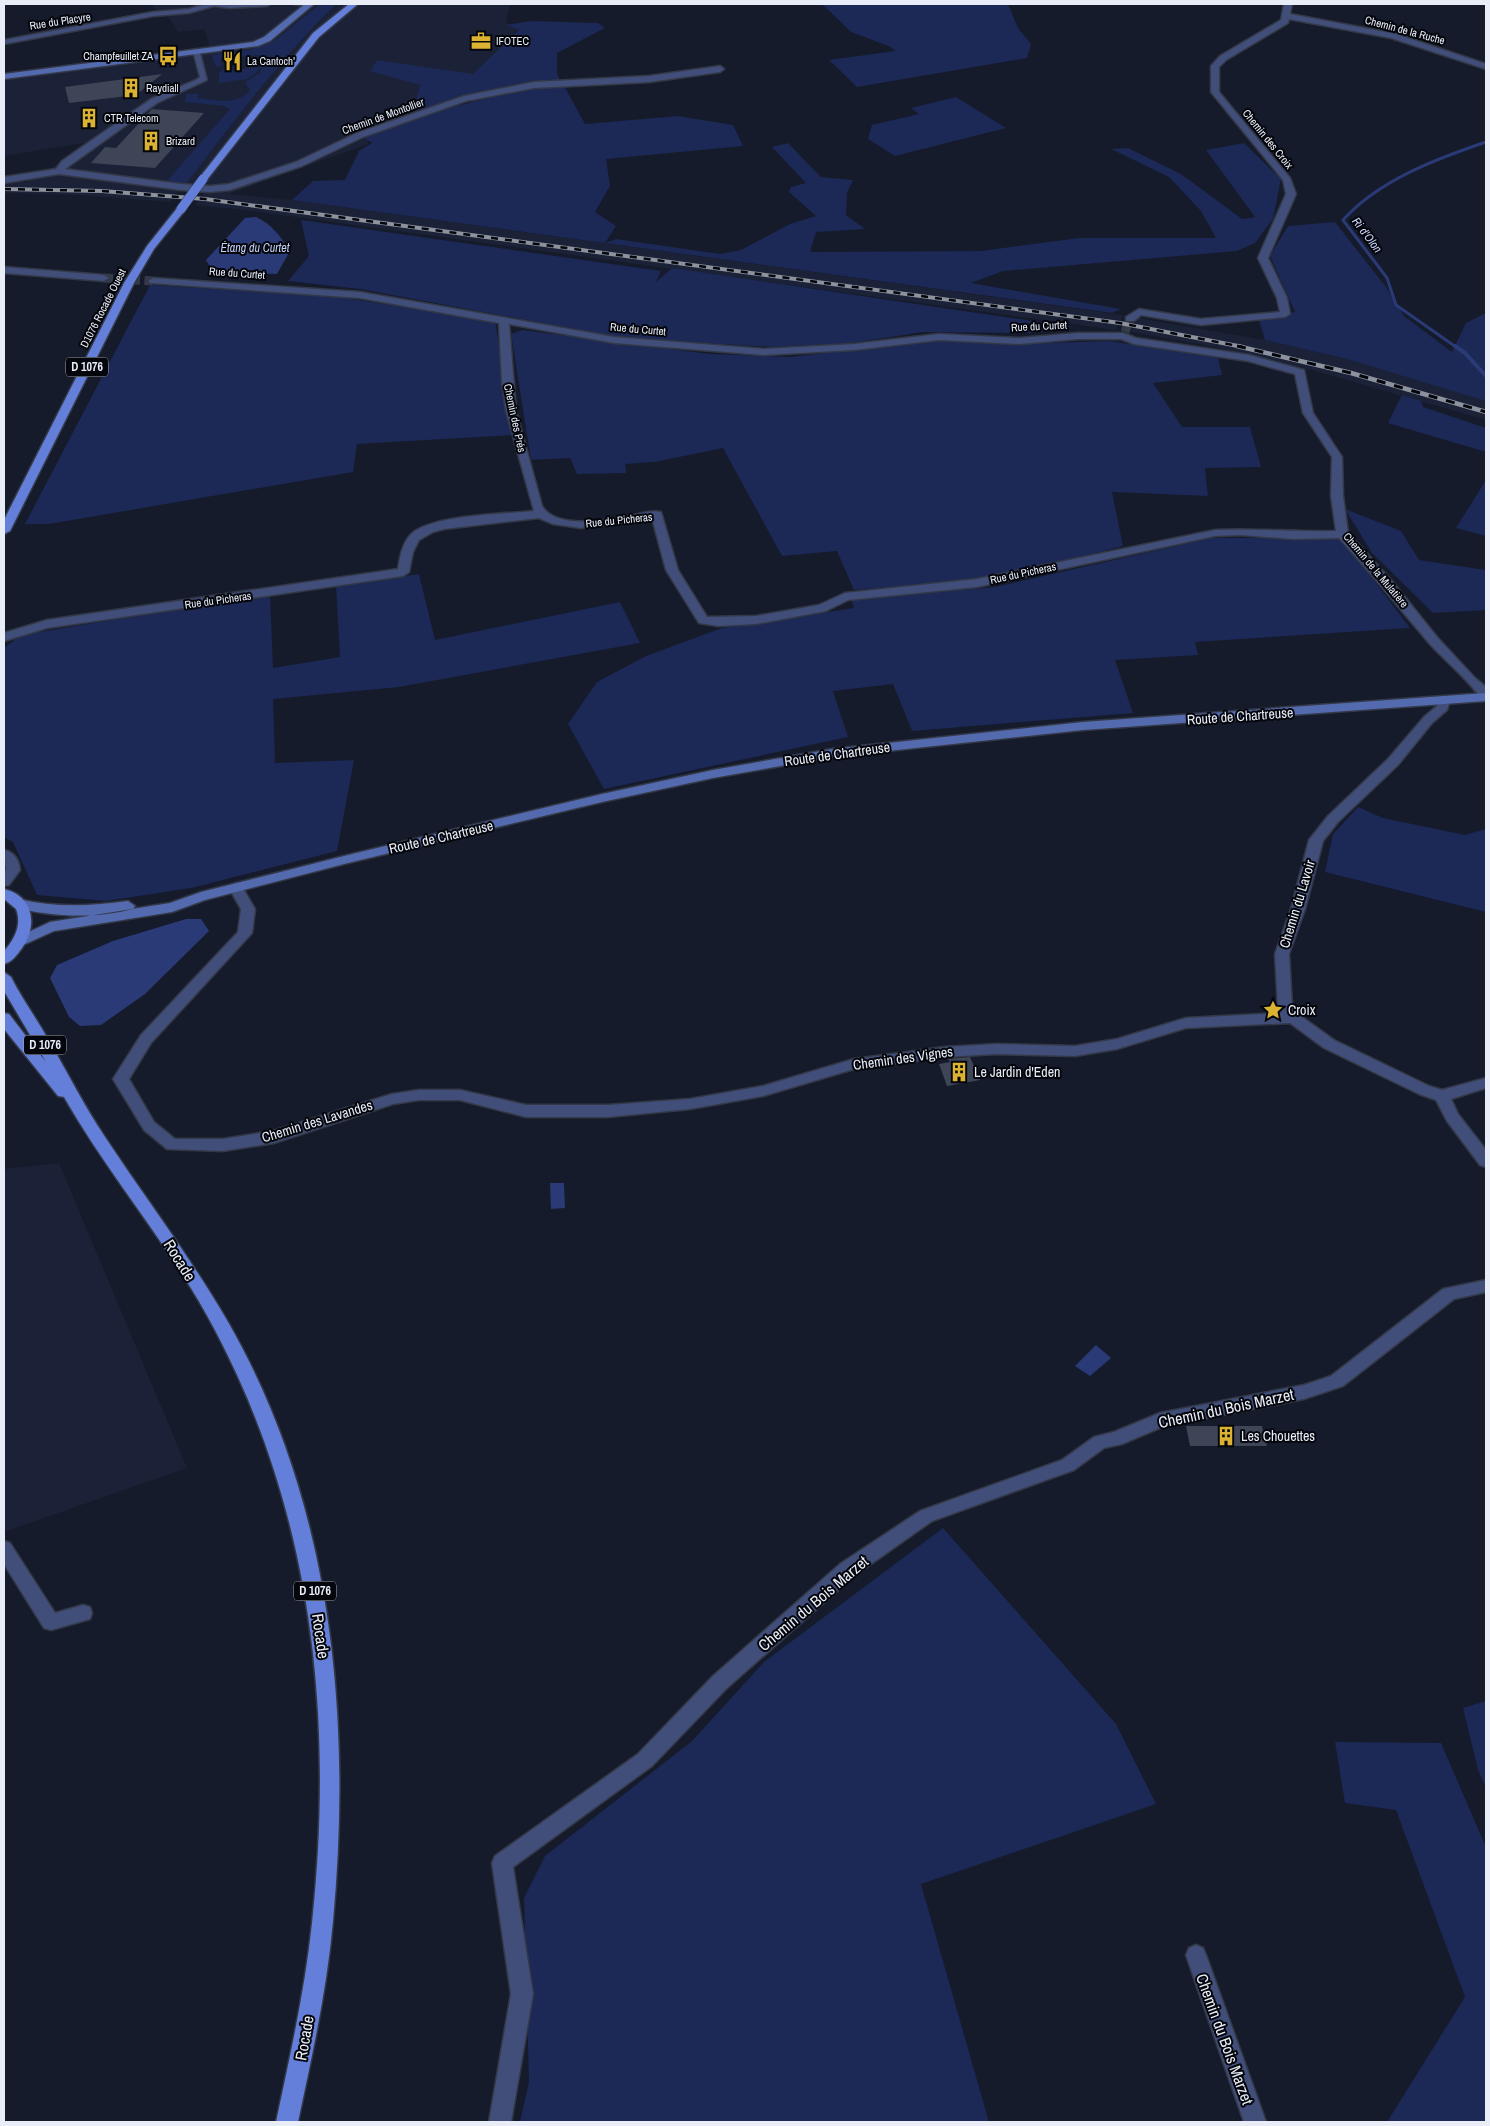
<svg xmlns="http://www.w3.org/2000/svg" width="1490" height="2126" font-family="'Archivo Narrow',sans-serif">
<style>
.built{fill:#1b2237}
.green{fill:#1c2855}
.water{fill:#293a76}
.lines{fill:none;stroke-linecap:round;stroke-linejoin:round}
.stream-far1{stroke:#293a76;stroke-width:3}
.stream{stroke:#293a76;stroke-width:4}
.building{fill:#3e4557}
.street-tunnel{stroke:#353a49;stroke-width:9;stroke-dasharray:9 4.5;stroke-linecap:butt}
.street-casing{stroke:#333847;stroke-width:3}
.secondary-casing{stroke:#333847;stroke-width:3}
.primary-casing{stroke:#333847;stroke-width:3}
.street{fill:#404e79;fill-rule:evenodd}
.secondary{fill:#546aaf;fill-rule:evenodd}
.primary{fill:#637fd9;fill-rule:evenodd}
.rail-far1-casing{stroke:#8d929f;stroke-width:4}
.rail-casing{stroke:#8d929f;stroke-width:4.5}
.rail-far1{stroke:#04060c;stroke-width:2.5;stroke-dasharray:7;stroke-linecap:butt}
.rail{stroke:#04060c;stroke-width:3;stroke-dasharray:9;stroke-linecap:butt}
.primary-bridge-casing{stroke:#333847;stroke-width:10;stroke-linecap:butt}
.primary-bridge{stroke:#637fd9;stroke-width:9}
.labels{text-anchor:middle;stroke-width:4;stroke-linejoin:round;paint-order:stroke}
.far-street-label{font-size:11px;fill:#e8edf8;stroke:#04060c}
.far-poi-label{font-size:11px;fill:#e8edf8;stroke:#04060c;text-anchor:start}
.far-water-label{font-size:12px;font-style:italic;fill:#c5d3f8;stroke:#04060c}
.shield{fill:#04060c;stroke:#a4a8b1;stroke-width:1}
.shield-label{font-size:12px;font-weight:bold;fill:#e8edf8}
.street-label{font-size:14px;fill:#e8edf8;stroke:#04060c}
.poi-label{font-size:14px;fill:#e8edf8;stroke:#04060c;text-anchor:start}
.near-street-label{font-size:16px;fill:#e8edf8;stroke:#04060c}
</style>
<rect width="100%" height="100%" fill="#151b2a"/>
<path class="built" d="M 153,4 L 510,4 L 506,22 L 519,30 L 475,76 L 415,118 L 369,137 L 368,144 L 229,194 L 292,200 L 1123,315 L 1116,330 L 253,211 L 195,205 L 205,192 L 180,190 L 170,202 L 76,195 L 4,193 L 4,182 L 27,182 L 61,162 L 83,143 L 4,156 L 4,80 L 52,74 L 53,69 L 210,48 L 204,29 L 178,32 L 167,15 L 153,8 Z
M 1138,318 L 1265,340 L 1347,359 L 1451,389 L 1486,401 L 1486,420 L 1312,370 L 1216,347 L 1131,332 Z
M 59,1163 L 187,1468 L 4,1532 L 4,1169 Z"/>
<path class="green" d="M 320,4 L 336,4 C 280,59 234,121 186,184 L 167,181 L 230,109 L 224,106 L 185,102 L 186,94 L 199,94 L 198,98 C 216,100 237,106 250,90 L 245,82 L 261,72 L 258,55 L 220,59 L 222,66 L 216,67 L 212,55 L 248,50 L 273,42 Z
M 822,4 L 1008,4 L 1018,28 L 1031,44 L 1027,58 L 857,87 L 829,60 L 895,51 L 891,47 L 851,32 Z
M 530,21 L 598,23 L 605,28 L 557,53 L 557,73 L 560,81 L 496,91 L 424,113 L 427,115 C 471,101 517,90 563,84 L 585,124 L 678,116 L 733,125 L 743,146 L 606,159 L 610,186 L 595,212 L 616,226 L 605,243 L 616,239 L 720,254 L 741,250 L 790,224 L 816,216 L 789,192 L 791,187 L 806,183 L 772,147 L 788,143 L 821,177 L 853,180 L 847,193 L 846,215 L 865,229 L 816,232 L 810,252 L 981,251 L 1079,238 L 1216,238 L 1201,211 L 1169,177 L 1111,149 L 1128,148 L 1181,174 L 1242,219 L 1255,217 L 1206,150 L 1244,143 L 1281,179 L 1273,219 L 1255,243 L 1237,251 L 1003,271 L 971,283 L 1121,309 L 1112,313 L 292,200 L 313,181 L 345,180 L 359,151 L 372,143 L 360,135 L 412,117 L 420,85 L 370,71 L 377,60 L 473,74 L 519,30 L 506,25 Z
M 259,67 L 258,71 L 247,79 L 219,83 L 219,72 L 222,72 L 221,68 L 225,71 Z
M 956,97 L 1006,128 L 895,156 L 868,139 L 872,125 L 919,114 L 911,108 Z
M 301,220 L 661,271 L 656,282 L 672,268 L 1073,327 L 1030,333 L 923,332 L 852,343 L 774,347 L 628,339 L 360,289 L 288,281 L 309,256 Z
M 1335,222 L 1386,287 L 1404,316 L 1452,352 L 1466,323 L 1486,313 L 1486,401 L 1347,359 L 1265,340 L 1259,320 L 1295,312 L 1270,256 L 1288,226 Z
M 150,285 L 332,296 L 495,321 L 514,435 L 357,444 L 353,472 L 49,524 L 25,524 Z
M 522,330 L 710,354 L 789,357 L 942,340 L 1013,344 L 1110,341 L 1218,358 L 1222,375 L 1153,383 L 1182,427 L 1250,427 L 1261,467 L 1205,468 L 1208,496 L 1112,492 L 1123,546 L 1004,577 L 854,590 L 837,551 L 782,556 L 723,448 L 655,462 L 625,464 L 626,473 L 577,474 L 570,458 L 531,460 L 511,334 Z
M 1402,395 L 1421,401 L 1423,407 L 1486,428 L 1486,452 L 1388,423 Z
M 1486,480 L 1486,536 L 1456,528 Z
M 1345,509 L 1401,531 L 1419,560 L 1486,570 L 1486,610 L 1433,613 L 1372,553 Z
M 1211,538 L 1342,538 L 1410,628 L 1195,642 L 1198,655 L 1115,660 L 1133,713 L 912,731 L 893,684 L 833,691 L 848,737 L 604,789 L 568,724 L 597,682 L 646,656 L 722,628 L 854,608 L 851,599 L 995,587 Z
M 419,574 L 435,640 L 620,602 L 640,643 L 399,687 L 273,699 L 275,763 L 354,760 L 337,851 L 191,888 L 106,901 L 37,895 L 13,842 L 4,837 L 4,648 L 21,635 L 270,594 L 273,668 L 340,657 L 336,585 Z
M 1358,807 L 1383,818 L 1465,835 L 1486,829 L 1486,912 L 1325,872 L 1333,834 Z
M 943,1528 L 1116,1724 L 1156,1804 L 921,1884 L 989,2122 L 520,2122 L 529,2082 L 524,1898 L 545,1856 L 692,1741 L 764,1662 Z
M 1486,1701 L 1486,1788 L 1478,1770 L 1463,1708 Z
M 1335,1742 L 1441,1743 L 1486,1847 L 1486,2122 L 1387,2122 L 1465,1997 L 1396,1810 L 1345,1803 Z"/>
<path class="water" d="M 256,217 C 272,224 281,237 290,251 L 277,274 L 213,272 L 206,260 L 245,218 Z
M 186,919 L 201,919 L 209,931 L 145,994 L 101,1025 L 80,1026 L 69,1017 L 50,978 L 57,965 L 113,941 Z
M 550,1183 L 564,1183 L 565,1208 L 551,1209 Z
M 1096,1345 L 1111,1358 L 1090,1376 L 1075,1366 Z"/>
<g class="lines">
<path class="stream-far1" d="M 1456,347 L 1396,305 L 1387,278 L 1343,220 C 1379,180 1436,159 1486,142"/>
<path class="stream" d="M 1455,346 L 1465,353 L 1486,376"/>
</g>
<path class="building" d="M 162,74 L 136,95 L 69,103 L 65,87 Z
M 152,109 L 204,113 L 155,168 L 91,163 L 105,147 L 116,148 Z
M 970,1057 L 980,1080 L 947,1086 L 939,1064 L 950,1062 L 948,1059 Z
M 1186,1426 L 1262,1426 L 1267,1446 L 1190,1446 Z"/>
<g class="lines">
<path class="street-tunnel" d="M 104,278 L 153,281
M 1125,332 L 1130,319"/>
<defs>
<path id="street" d="M 206,4 L 271,4 L 267,6 L 229,8 L 214,6 L 189,13 L 153,16 L 4,44 L 4,40 L 153,12 L 189,9 Z
M 294,4 L 312,4 L 313,5 L 309,7 Z
M 1284,4 L 1292,4 L 1290,14 L 1396,34 L 1486,64 L 1486,69 L 1391,38 L 1289,19 L 1288,23 L 1226,60 L 1219,67 L 1219,92 L 1290,178 L 1296,194 L 1268,258 L 1287,298 L 1290,314 L 1285,317 L 1201,325 L 1141,315 L 1134,321 L 1126,321 L 1126,317 L 1139,309 L 1201,319 L 1280,312 L 1277,298 L 1258,258 L 1286,194 L 1283,180 L 1211,92 L 1211,66 L 1220,56 L 1281,20 Z
M 193,51 L 200,53 L 207,80 L 157,103 L 65,169 L 181,184 L 210,186 L 229,184 L 296,162 L 357,133 L 464,96 L 534,82 L 649,76 L 720,66 L 724,69 L 720,72 L 649,82 L 534,88 L 466,101 L 363,137 L 302,166 L 230,190 L 210,192 L 181,190 L 59,174 L 4,183 L 4,177 L 56,169 L 62,161 L 151,99 L 196,80 L 200,77 Z
M 4,267 L 104,275 L 109,278 L 104,281 L 4,273 Z
M 153,278 L 360,292 L 614,337 L 764,349 L 854,344 L 939,334 L 1020,338 L 1078,333 L 1123,333 L 1136,338 L 1249,355 L 1304,370 L 1313,413 L 1342,457 L 1343,496 L 1348,533 L 1392,581 L 1437,637 L 1475,678 L 1486,687 L 1486,699 L 1481,699 C 1471,682 1443,659 1429,643 C 1399,608 1370,572 1339,538 L 1293,539 L 1241,535 L 1215,536 L 977,587 L 848,600 L 826,611 L 756,624 L 718,626 L 699,623 L 666,570 L 652,518 L 581,528 L 553,524 L 539,518 L 444,529 L 433,532 L 419,540 L 413,552 L 409,572 L 403,576 L 47,628 L 4,641 L 4,633 L 47,620 L 398,569 C 400,556 403,539 415,531 C 441,515 503,514 534,511 L 506,411 L 502,382 L 499,323 L 360,298 L 150,283 L 148,281 ZM 509,324 L 614,343 L 764,355 L 854,350 L 939,340 L 1020,344 L 1078,339 L 1121,339 L 1134,344 L 1248,361 L 1295,374 L 1303,413 L 1332,457 L 1331,496 L 1336,531 C 1295,532 1255,528 1215,530 L 977,579 L 845,593 L 819,605 L 756,616 L 707,617 L 678,570 L 661,512 C 653,510 642,513 634,515 C 610,519 557,531 542,506 L 516,411 Z
M 1444,696 L 1450,700 L 1447,710 L 1432,723 L 1398,765 L 1338,822 L 1323,841 L 1305,909 L 1289,954 L 1292,1007 L 1298,1014 L 1334,1040 L 1429,1086 L 1442,1090 L 1486,1078 L 1486,1088 L 1451,1099 L 1458,1114 L 1486,1150 L 1486,1167 L 1480,1165 L 1447,1121 L 1436,1100 L 1419,1094 L 1324,1048 L 1290,1023 L 1186,1028 L 1117,1049 L 1075,1056 L 997,1054 L 945,1057 L 854,1069 L 763,1096 L 690,1109 L 608,1117 L 526,1117 L 460,1100 L 419,1100 L 393,1104 L 274,1143 L 223,1151 L 167,1149 L 144,1130 L 113,1079 L 141,1035 L 238,932 L 241,909 L 229,888 L 236,883 L 241,885 L 255,909 L 252,933 L 151,1043 L 129,1079 L 154,1122 L 175,1139 L 223,1139 L 273,1131 L 392,1094 L 419,1090 L 460,1090 L 526,1105 L 608,1105 L 690,1099 L 763,1086 L 854,1059 L 945,1047 L 997,1044 L 1075,1046 L 1117,1039 L 1186,1018 L 1281,1013 L 1278,1008 L 1275,954 L 1291,909 L 1309,840 L 1328,816 L 1388,759 L 1424,717 L 1437,706 L 1440,697 Z
M 4,850 C 14,852 19,860 20,870 L 9,885 L 4,886 L 4,873 L 6,870 Z
M 1486,1280 L 1486,1292 L 1454,1299 L 1343,1386 L 1304,1399 L 1162,1427 L 1122,1444 L 1104,1448 L 1074,1470 L 932,1521 L 854,1576 L 727,1688 L 652,1766 L 513,1867 L 533,1994 L 511,2122 L 489,2122 L 511,1994 L 492,1863 L 495,1856 L 638,1754 L 713,1676 L 840,1564 L 920,1511 L 1062,1460 L 1094,1437 L 1114,1432 L 1160,1413 L 1304,1385 L 1331,1376 L 1443,1289 Z
M 4,1541 L 10,1543 L 55,1613 L 83,1605 L 90,1607 L 92,1613 L 90,1619 L 51,1630 L 44,1628 L 4,1564 Z
M 1196,1945 L 1203,1948 L 1206,1955 L 1266,2122 L 1244,2122 L 1186,1955 L 1189,1948 Z"/>
<path id="secondary" d="M 305,4 L 314,4 L 270,41 L 258,46 L 4,79 L 4,74 L 253,42 L 264,37 Z
M 1486,693 L 1486,701 L 1083,730 L 832,757 L 713,778 L 602,802 L 348,863 L 205,900 L 172,912 L 54,931 L 21,946 L 14,941 L 16,938 L 50,922 L 170,903 L 201,892 L 348,855 L 602,794 L 713,770 L 832,749 L 1083,722 Z
M 19,899 C 55,908 91,906 128,901 L 135,906 L 133,909 C 96,919 51,917 14,907 L 12,904 Z"/>
<path id="primary" d="M 349,4 L 358,4 L 319,37 L 206,181 L 200,181 L 200,177 L 313,33 Z
M 178,207 L 186,209 L 154,249 L 134,283 L 10,531 L 4,534 L 4,520 L 124,283 L 147,246 Z
M 4,889 C 34,896 38,926 22,948 C 17,955 12,962 4,964 L 4,951 C 15,939 22,924 16,909 L 4,899 Z
M 4,972 L 11,977 C 22,999 37,1019 49,1041 C 68,1073 84,1106 105,1137 C 146,1199 191,1258 228,1322 C 332,1503 352,1717 333,1921 C 327,1989 312,2056 298,2122 L 276,2122 C 290,2056 305,1990 312,1923 C 334,1718 313,1516 216,1332 C 173,1249 110,1178 64,1097 L 58,1096 L 4,1029 L 4,1013 L 9,1014 L 46,1062 L 4,991 Z"/>
</defs>
<use href="#street" class="street-casing"/>
<use href="#secondary" class="secondary-casing"/>
<use href="#primary" class="primary-casing"/>
<use href="#street" class="street"/>
<use href="#secondary" class="secondary"/>
<use href="#primary" class="primary"/>
<defs>
<path id="rail-far1" d="M 4,189 L 102,191 L 205,199 L 1120,323 L 1243,347"/>
<path id="rail" d="M 1237,346 L 1351,373 L 1486,412"/>
</defs>
<use href="#rail-far1" class="rail-far1-casing"/>
<use href="#rail" class="rail-casing"/>
<use href="#rail-far1" class="rail-far1"/>
<use href="#rail" class="rail"/>
<defs>
<path id="primary-bridge" d="M 181,209 L 203,179"/>
</defs>
<use href="#primary-bridge" class="primary-bridge-casing"/>
<use href="#primary-bridge" class="primary-bridge"/>
</g>
<defs>
<symbol id="office-bare" viewBox="-9 -9 18 18"><path d="M-6-3h4V-5.5h4V-3h4V5H-6ZM-1-4.5V-3h2v-1.5ZM-6 0V1H6V0Z" fill="#dcb233" stroke="#04060c" stroke-width="2.5" paint-order="stroke"/></symbol>
<symbol id="bus-bare" viewBox="-9 -9 18 18"><path d="M-5-6H5V4H4V6H2V4H-2V6H-4V4H-5ZM-3.5-4V0h7V-4ZM-3.5 1.2v1.5H-2V1.2ZM2 1.2v1.5H3.5V1.2Z" fill="#dcb233" stroke="#04060c" stroke-width="2.5" paint-order="stroke"/></symbol>
<symbol id="restaurant-bare" viewBox="-9 -9 18 18"><path d="M-5-6h1v4h1v-4h1v4h1v-4h1v5L-1.5 .5V6h-2V.5L-5-1ZM5-6V6H3V1.5H1.5Q1.5-4 5-6Z" fill="#dcb233" stroke="#04060c" stroke-width="2.5" paint-order="stroke"/></symbol>
<symbol id="building-bare" viewBox="-9 -9 18 18"><path d="M-4-6H4V6H1V3H-1V6H-4ZM-2.5-4.3h1.7v1.8h-1.7ZM.8-4.3h1.7v1.8H.8ZM-2.5-1h1.7V.8h-1.7ZM.8-1h1.7V.8H.8Z" fill="#dcb233" stroke="#04060c" stroke-width="2.5" paint-order="stroke"/></symbol>
<symbol id="sight-bare" viewBox="-9 -9 18 18"><path d="M0-6L1.8-2.2L6-1.7L2.9 1.2L3.7 5.4L0 3.3L-3.7 5.4L-2.9 1.2L-6-1.7L-1.8-2.2Z" fill="#dcb233" stroke="#04060c" stroke-width="2.5" paint-order="stroke"/></symbol>
</defs>
<g fill-rule="evenodd">
<use href="#office-bare" x="467" y="27" width="28" height="28"/>
<use href="#bus-bare" x="154" y="42" width="28" height="28"/>
<use href="#restaurant-bare" x="218" y="47" width="28" height="28"/>
<use href="#building-bare" x="117" y="74" width="28" height="28"/>
<use href="#building-bare" x="75" y="104" width="28" height="28"/>
<use href="#building-bare" x="137" y="127" width="28" height="28"/>
<use href="#sight-bare" x="1259" y="996" width="28" height="28"/>
<use href="#building-bare" x="945" y="1058" width="28" height="28"/>
<use href="#building-bare" x="1212" y="1422" width="28" height="28"/>
</g>
<g class="labels">
<g class="far-street-label">
<text transform="translate(60 21) rotate(-9)" y="4">Rue du Placyre</text>
<text transform="translate(1405 30) rotate(15)" y="4">Chemin de la Ruche</text>
<text transform="translate(383 116) rotate(-20)" y="4">Chemin de Montollier</text>
<text transform="translate(1268 139) rotate(51)" y="4">Chemin des Croix</text>
<text transform="translate(237 273) rotate(4)" y="4">Rue du Curtet</text>
<text transform="translate(103 308) rotate(-63)" y="4">D1076 Rocade Ouest</text>
<text transform="translate(1039 326) rotate(-3)" y="4">Rue du Curtet</text>
<text transform="translate(638 329) rotate(5)" y="4">Rue du Curtet</text>
<text transform="translate(515 418) rotate(78)" y="4">Chemin des Prés</text>
<text transform="translate(619 520) rotate(-6)" y="4">Rue du Picheras</text>
<text transform="translate(1376 570) rotate(50)" y="4">Chemin de la Mulatière</text>
<text transform="translate(1023 573) rotate(-12)" y="4">Rue du Picheras</text>
<text transform="translate(218 600) rotate(-8)" y="4">Rue du Picheras</text>
</g>
<g class="far-poi-label">
<text x="496" y="45">IFOTEC</text>
<text x="153" y="60" text-anchor="end">Champfeuillet ZA</text>
<text x="247" y="65">La Cantoch'</text>
<text x="146" y="92">Raydiall</text>
<text x="104" y="122">CTR Telecom</text>
<text x="166" y="145">Brizard</text>
</g>
<g class="far-water-label">
<text transform="translate(1367 235) rotate(53)" y="4">Ri d'Olon</text>
<text x="255" y="252">Étang du Curtet</text>
</g>
<g class="shield">
<rect x="66" y="357.5" width="42" height="19" rx="4"/>
<rect x="24" y="1035.5" width="42" height="19" rx="4"/>
<rect x="294" y="1581.5" width="42" height="19" rx="4"/>
</g>
<g class="shield-label">
<text x="87" y="371">D 1076</text>
<text x="45" y="1049">D 1076</text>
<text x="315" y="1595">D 1076</text>
</g>
<g class="street-label">
<text transform="translate(1240 716) rotate(-4)" y="5">Route de Chartreuse</text>
<text transform="translate(837 754) rotate(-8)" y="5">Route de Chartreuse</text>
<text transform="translate(441 837) rotate(-13)" y="5">Route de Chartreuse</text>
<text transform="translate(1297 904) rotate(-73)" y="5">Chemin du Lavoir</text>
<text transform="translate(903 1058) rotate(-8)" y="5">Chemin des Vignes</text>
<text transform="translate(317 1121) rotate(-17)" y="5">Chemin des Lavandes</text>
</g>
<g class="poi-label">
<text x="1288" y="1015">Croix</text>
<text x="974" y="1077">Le Jardin d'Eden</text>
<text x="1241" y="1441">Les Chouettes</text>
</g>
<g class="near-street-label">
<text transform="translate(180 1260) rotate(58)" y="6">Rocade</text>
<text transform="translate(1226 1408) rotate(-12)" y="6">Chemin du Bois Marzet</text>
<text transform="translate(813 1603) rotate(-40)" y="6">Chemin du Bois Marzet</text>
<text transform="translate(321 1636) rotate(82)" y="6">Rocade</text>
<text transform="translate(304 2038) rotate(-80)" y="6">Rocade</text>
<text transform="translate(1225 2039) rotate(70)" y="6">Chemin du Bois Marzet</text>
</g>
</g>
<rect width="1490" height="2126" fill="none" stroke="#e8edf8" stroke-width="10"/>
</svg>
